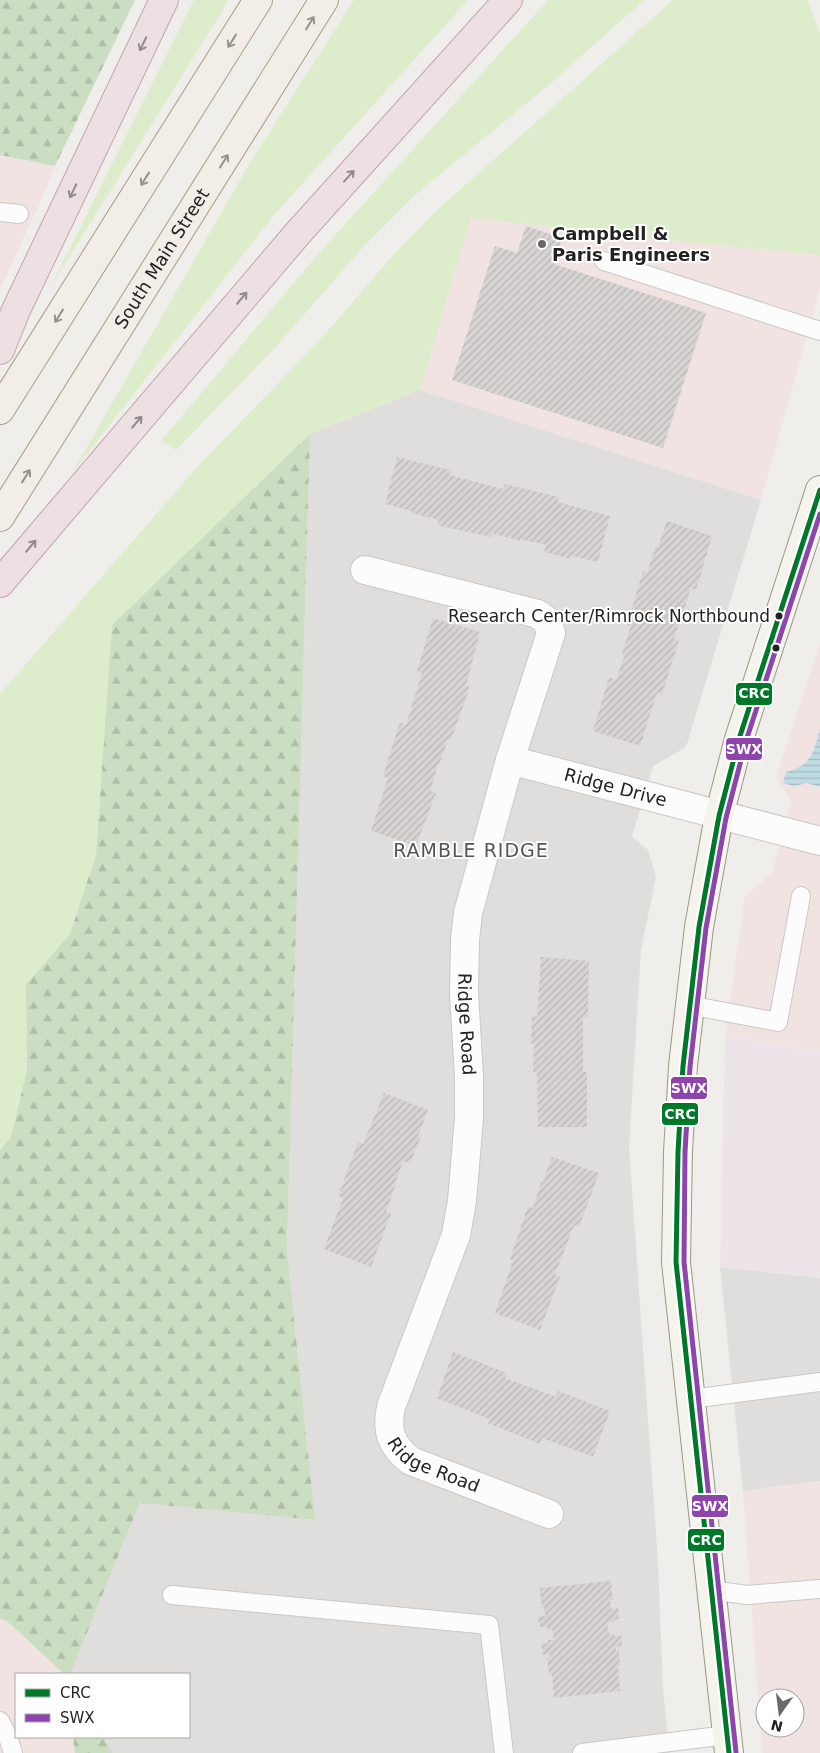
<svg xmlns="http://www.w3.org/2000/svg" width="820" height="1753" font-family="'DejaVu Sans',sans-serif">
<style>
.residential{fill:#dfdedc}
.commercial{fill:#f1e3e1;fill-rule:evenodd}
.industrial{fill:#ede4e9}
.grass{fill:#ddeccb}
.forest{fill:url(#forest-firs)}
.water{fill:url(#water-rules)}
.building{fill:url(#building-hatch)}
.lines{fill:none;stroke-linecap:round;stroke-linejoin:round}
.service-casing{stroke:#c9c8c7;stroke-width:20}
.minor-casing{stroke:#c9c8c7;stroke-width:30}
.secondary-casing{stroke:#999a82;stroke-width:30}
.primary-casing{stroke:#a79c86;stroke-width:30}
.motorway-casing{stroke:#c5a2ac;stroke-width:30}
.service{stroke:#fdfcfc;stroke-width:18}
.minor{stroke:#fdfcfc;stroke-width:28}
.secondary{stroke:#f4f4ed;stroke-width:28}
.primary{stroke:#f3ede7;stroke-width:28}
.motorway{stroke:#ece0e2;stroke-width:28}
.bus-1-casing{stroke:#fff;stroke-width:9}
.bus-2-casing{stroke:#fff;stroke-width:9}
.bus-1{stroke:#00782a;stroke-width:5}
.bus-2{stroke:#8e44ad;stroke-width:5}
.oneway{stroke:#95928e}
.oneway2{stroke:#918a8c}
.poi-dot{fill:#6a6968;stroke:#fff;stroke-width:2}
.bus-dot{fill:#222;stroke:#fff;stroke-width:2}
.labels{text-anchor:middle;stroke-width:4;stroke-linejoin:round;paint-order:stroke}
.bus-label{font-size:17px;fill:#222;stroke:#fff;text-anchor:end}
.poi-label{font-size:18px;font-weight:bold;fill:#222;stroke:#fff;text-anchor:start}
.street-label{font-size:18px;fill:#222;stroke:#fff}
.neighbourhood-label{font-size:19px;letter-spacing:1px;fill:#555;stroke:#fff}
.line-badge{stroke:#fff;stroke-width:2}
.badge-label{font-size:14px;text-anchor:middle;font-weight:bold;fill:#fff}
</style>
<defs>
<pattern id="forest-firs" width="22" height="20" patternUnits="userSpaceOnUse" patternTransform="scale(1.25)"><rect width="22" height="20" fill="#cbdec1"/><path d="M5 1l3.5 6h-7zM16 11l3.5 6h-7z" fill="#aebea6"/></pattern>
<pattern id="water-rules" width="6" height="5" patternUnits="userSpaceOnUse" patternTransform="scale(1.25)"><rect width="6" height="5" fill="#bfdbe3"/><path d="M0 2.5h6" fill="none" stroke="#a4bcc2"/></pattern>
<pattern id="building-hatch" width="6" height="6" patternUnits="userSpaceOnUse" patternTransform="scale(1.25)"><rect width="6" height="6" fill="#d7d4d2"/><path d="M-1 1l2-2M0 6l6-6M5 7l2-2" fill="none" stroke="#b8b6b4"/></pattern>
</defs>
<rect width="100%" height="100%" fill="#f0eeeb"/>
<path class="residential" d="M 420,390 L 761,500 L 686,747 L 653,766 L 632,837 L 648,850 L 656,877 L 641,950 L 629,1147 L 658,1563 L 663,1689 L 670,1753 L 113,1753 L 103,1737 L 189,1737 L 189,1674 L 70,1674 L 140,1503 L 315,1520 L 287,1250 L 310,434 Z
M 720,1267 L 820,1278 L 820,1481 L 743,1491 Z"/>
<path class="commercial" d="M 0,155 L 55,166 L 41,201 L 0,289 Z
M 471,216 L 612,235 L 820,255 L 820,289 L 761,500 L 420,390 Z
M 820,643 L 820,1052 L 725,1036 L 745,896 L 772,873 L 791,800 L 776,778 Z
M 820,1481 L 820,1753 L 762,1753 L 743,1491 ZM 765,1698 L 795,1698 L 795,1728 L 765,1728 Z
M 0,1618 L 7,1621 L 64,1674 L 16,1674 L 16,1737 L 73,1737 L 75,1753 L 0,1753 Z"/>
<path class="industrial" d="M 725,1036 L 820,1052 L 820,1278 L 720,1267 Z"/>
<path class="grass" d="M 194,0 L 229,0 L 49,290 Z
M 354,0 L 468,0 L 275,214 L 72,473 L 251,161 Z
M 548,0 L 644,0 L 550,84 L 415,195 L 366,244 L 273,350 L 176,450 L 161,441 L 319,253 Z
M 673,0 L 808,0 L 820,34 L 820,255 L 612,235 L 471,217 L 420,390 L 310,434 L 112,625 L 96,855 L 70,934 L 26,985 L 27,1070 L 11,1137 L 0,1150 L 0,694 L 198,466 L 292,369 L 335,323 L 386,263 L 435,212 Z"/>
<path class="forest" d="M 0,0 L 135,0 L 55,166 L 0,155 Z
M 310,434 L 287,1250 L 315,1520 L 140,1503 L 70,1674 L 64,1674 L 7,1621 L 0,1618 L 0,1150 L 11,1137 L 27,1070 L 26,985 L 70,934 L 96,855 L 112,625 Z
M 73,1737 L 103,1737 L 113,1753 L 75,1753 Z"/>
<path class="water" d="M 820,729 L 820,787 L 807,783 L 794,786 L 783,783 L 786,772 C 811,766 814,752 820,729 Z"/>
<path class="building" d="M 526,226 L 562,238 L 554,264 L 706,313 L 663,448 L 452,380 L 495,246 L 517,253 Z
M 397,457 L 450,470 L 449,475 L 503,489 L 505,484 L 559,497 L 557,502 L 610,516 L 598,562 L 571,556 L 571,559 L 544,552 L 546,545 L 520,539 L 520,541 L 492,533 L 491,537 L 437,525 L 439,520 L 412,513 L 412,511 L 385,504 Z
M 667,521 L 712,536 L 696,590 L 691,588 L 674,639 L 679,640 L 662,695 L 657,693 L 640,746 L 593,731 L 609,677 L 616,680 L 625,654 L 622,653 L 631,626 L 627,625 L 643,571 L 647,573 L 656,546 L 658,547 Z
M 433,618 L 480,632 L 466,686 L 470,687 L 451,740 L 448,739 L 439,765 L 438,765 L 430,791 L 436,793 L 416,846 L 371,831 L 388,778 L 383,776 L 400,722 L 406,725 L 422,673 L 417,671 Z
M 541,957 L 589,961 L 588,1017 L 583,1017 L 583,1072 L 587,1072 L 587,1127 L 538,1127 L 537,1073 L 533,1072 L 534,1043 L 531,1044 L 532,1016 L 537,1017 Z
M 384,1093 L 428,1110 L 418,1136 L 421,1137 L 410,1163 L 403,1161 L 394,1186 L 395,1186 L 386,1212 L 391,1213 L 371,1267 L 324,1249 L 343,1198 L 338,1196 L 358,1142 L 363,1144 Z
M 552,1157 L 599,1173 L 579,1227 L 574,1225 L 555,1275 L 560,1277 L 540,1330 L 495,1313 L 513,1261 L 510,1259 L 528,1206 L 533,1208 L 541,1182 L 543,1182 Z
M 453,1352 L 507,1373 L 505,1378 L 556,1397 L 558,1391 L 610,1411 L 593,1457 L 542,1438 L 540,1444 L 488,1423 L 489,1419 L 437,1398 Z
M 611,1581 L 613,1600 L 610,1600 L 611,1609 L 618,1608 L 619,1619 L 613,1620 L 613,1622 L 607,1623 L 609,1634 L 614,1633 L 614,1636 L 621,1635 L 622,1646 L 615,1647 L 616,1650 L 619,1650 L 620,1666 L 618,1666 L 620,1691 L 554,1698 L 552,1673 L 549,1674 L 547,1658 L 550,1657 L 550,1654 L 543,1655 L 541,1644 L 548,1643 L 548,1640 L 554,1640 L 552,1629 L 547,1630 L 547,1627 L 540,1627 L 538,1617 L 545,1616 L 544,1607 L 542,1608 L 540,1588 Z"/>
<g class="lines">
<defs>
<path id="service" d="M 0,212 L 19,214
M 604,261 L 820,331
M 689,1005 L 778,1022 L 801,896
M 691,1399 L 820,1382
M 711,1590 L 747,1595 L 820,1589
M 172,1595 L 489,1625 L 504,1753
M 0,1721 L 8,1737 L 13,1753
M 582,1753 L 727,1735"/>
<g id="minor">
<path id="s1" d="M 365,570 L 538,614 L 547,621 L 551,633 L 510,760 L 468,913 L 465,940 L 464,994 L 469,1076 L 469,1118 L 462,1201 L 456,1235 L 391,1407 C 386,1431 391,1446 411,1461 L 549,1514"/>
<path id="s2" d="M 510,760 L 820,841"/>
</g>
<path id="secondary" d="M 729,1753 L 676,1262 L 678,1152 L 683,1066 L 699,927 L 719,816 L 739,739 L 820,490"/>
<g id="primary">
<path d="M 0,410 L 258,0"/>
<path id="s3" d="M 0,517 L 324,0"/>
</g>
<path id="motorway" d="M 0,350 L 16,310 L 164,0
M 0,583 L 298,233 L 508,0"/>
</defs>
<use href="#service" class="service-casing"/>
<use href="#minor" class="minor-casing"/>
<use href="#secondary" class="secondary-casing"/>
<use href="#primary" class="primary-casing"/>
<use href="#motorway" class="motorway-casing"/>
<use href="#service" class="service"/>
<use href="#minor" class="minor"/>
<use href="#secondary" class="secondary"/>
<use href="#primary" class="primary"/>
<use href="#motorway" class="motorway"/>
<defs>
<path id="bus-1" d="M 729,1753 L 676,1262 L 678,1152 L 683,1066 L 699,927 L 719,816 L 739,739 L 820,490"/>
<path id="bus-2" d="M 736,1752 L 684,1262 L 685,1152 L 690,1067 L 706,928 L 726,818 L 746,741 L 820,514"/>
</defs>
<use href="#bus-1" class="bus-1-casing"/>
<use href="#bus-2" class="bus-2-casing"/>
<use href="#bus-1" class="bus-1"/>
<use href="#bus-2" class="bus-2"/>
</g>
<defs><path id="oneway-shaft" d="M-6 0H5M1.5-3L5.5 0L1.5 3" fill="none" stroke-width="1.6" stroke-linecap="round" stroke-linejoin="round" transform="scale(1.25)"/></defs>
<g class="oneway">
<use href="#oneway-shaft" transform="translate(310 23) rotate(-58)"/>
<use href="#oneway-shaft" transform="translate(232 41) rotate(122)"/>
<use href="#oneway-shaft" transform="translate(224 161) rotate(-58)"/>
<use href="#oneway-shaft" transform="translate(145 179) rotate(122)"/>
<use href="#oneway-shaft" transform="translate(59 316) rotate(122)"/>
<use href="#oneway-shaft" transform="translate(26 476) rotate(-58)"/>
</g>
<g class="oneway2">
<use href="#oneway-shaft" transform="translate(143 44) rotate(116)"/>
<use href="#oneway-shaft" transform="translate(349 176) rotate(-48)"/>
<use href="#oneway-shaft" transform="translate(73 191) rotate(116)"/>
<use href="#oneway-shaft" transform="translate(242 298) rotate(-50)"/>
<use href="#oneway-shaft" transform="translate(137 422) rotate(-50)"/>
<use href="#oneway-shaft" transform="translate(31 546) rotate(-50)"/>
</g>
<circle class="poi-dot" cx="542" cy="244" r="5"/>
<g class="bus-dot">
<circle cx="779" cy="616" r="4.5"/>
<circle cx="776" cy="648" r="4.5"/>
</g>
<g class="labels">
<g class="bus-label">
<text x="770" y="622">Research Center/Rimrock Northbound</text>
</g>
<g class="poi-label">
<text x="552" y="240">Campbell &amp;<tspan x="552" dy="21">Paris Engineers</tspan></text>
</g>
<g class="street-label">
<text dy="6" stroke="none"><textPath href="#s3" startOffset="305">South Main Street</textPath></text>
<text dy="6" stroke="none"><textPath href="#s2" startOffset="109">Ridge Drive</textPath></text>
<text dy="6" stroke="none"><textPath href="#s1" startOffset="606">Ridge Road</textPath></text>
<text dy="6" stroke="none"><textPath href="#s1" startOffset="1085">Ridge Road</textPath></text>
</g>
<g class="neighbourhood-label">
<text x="471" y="857">RAMBLE RIDGE</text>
</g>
</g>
<g class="line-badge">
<rect x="735" y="682" width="38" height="24" rx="5" fill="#00782a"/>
<rect x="725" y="737" width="38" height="24" rx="5" fill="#8e44ad"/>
<rect x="670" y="1076" width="38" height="24" rx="5" fill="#8e44ad"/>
<rect x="661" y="1102" width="38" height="24" rx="5" fill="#00782a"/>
<rect x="691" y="1494" width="38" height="24" rx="5" fill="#8e44ad"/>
<rect x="687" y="1528" width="38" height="24" rx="5" fill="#00782a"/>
</g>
<g class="badge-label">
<text x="754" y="698">CRC</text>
<text x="744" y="754">SWX</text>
<text x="689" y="1093">SWX</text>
<text x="680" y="1119">CRC</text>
<text x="710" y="1511">SWX</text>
<text x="706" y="1545">CRC</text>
</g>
<rect x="15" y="1673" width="175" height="65" fill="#ffffff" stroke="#a7a7a7"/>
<rect x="25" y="1689" width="25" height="8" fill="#00782a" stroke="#a7a7a7"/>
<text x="60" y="1698" font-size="15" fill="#222222">CRC</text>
<rect x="25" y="1714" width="25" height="8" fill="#8e44ad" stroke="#a7a7a7"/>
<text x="60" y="1723" font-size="15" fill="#222222">SWX</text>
<g transform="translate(780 1713) rotate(194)"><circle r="24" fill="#ffffff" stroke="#a7a7a7"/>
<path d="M0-4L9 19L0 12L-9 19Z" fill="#6a6968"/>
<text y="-8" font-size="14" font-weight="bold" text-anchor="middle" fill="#222222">N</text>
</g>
</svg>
